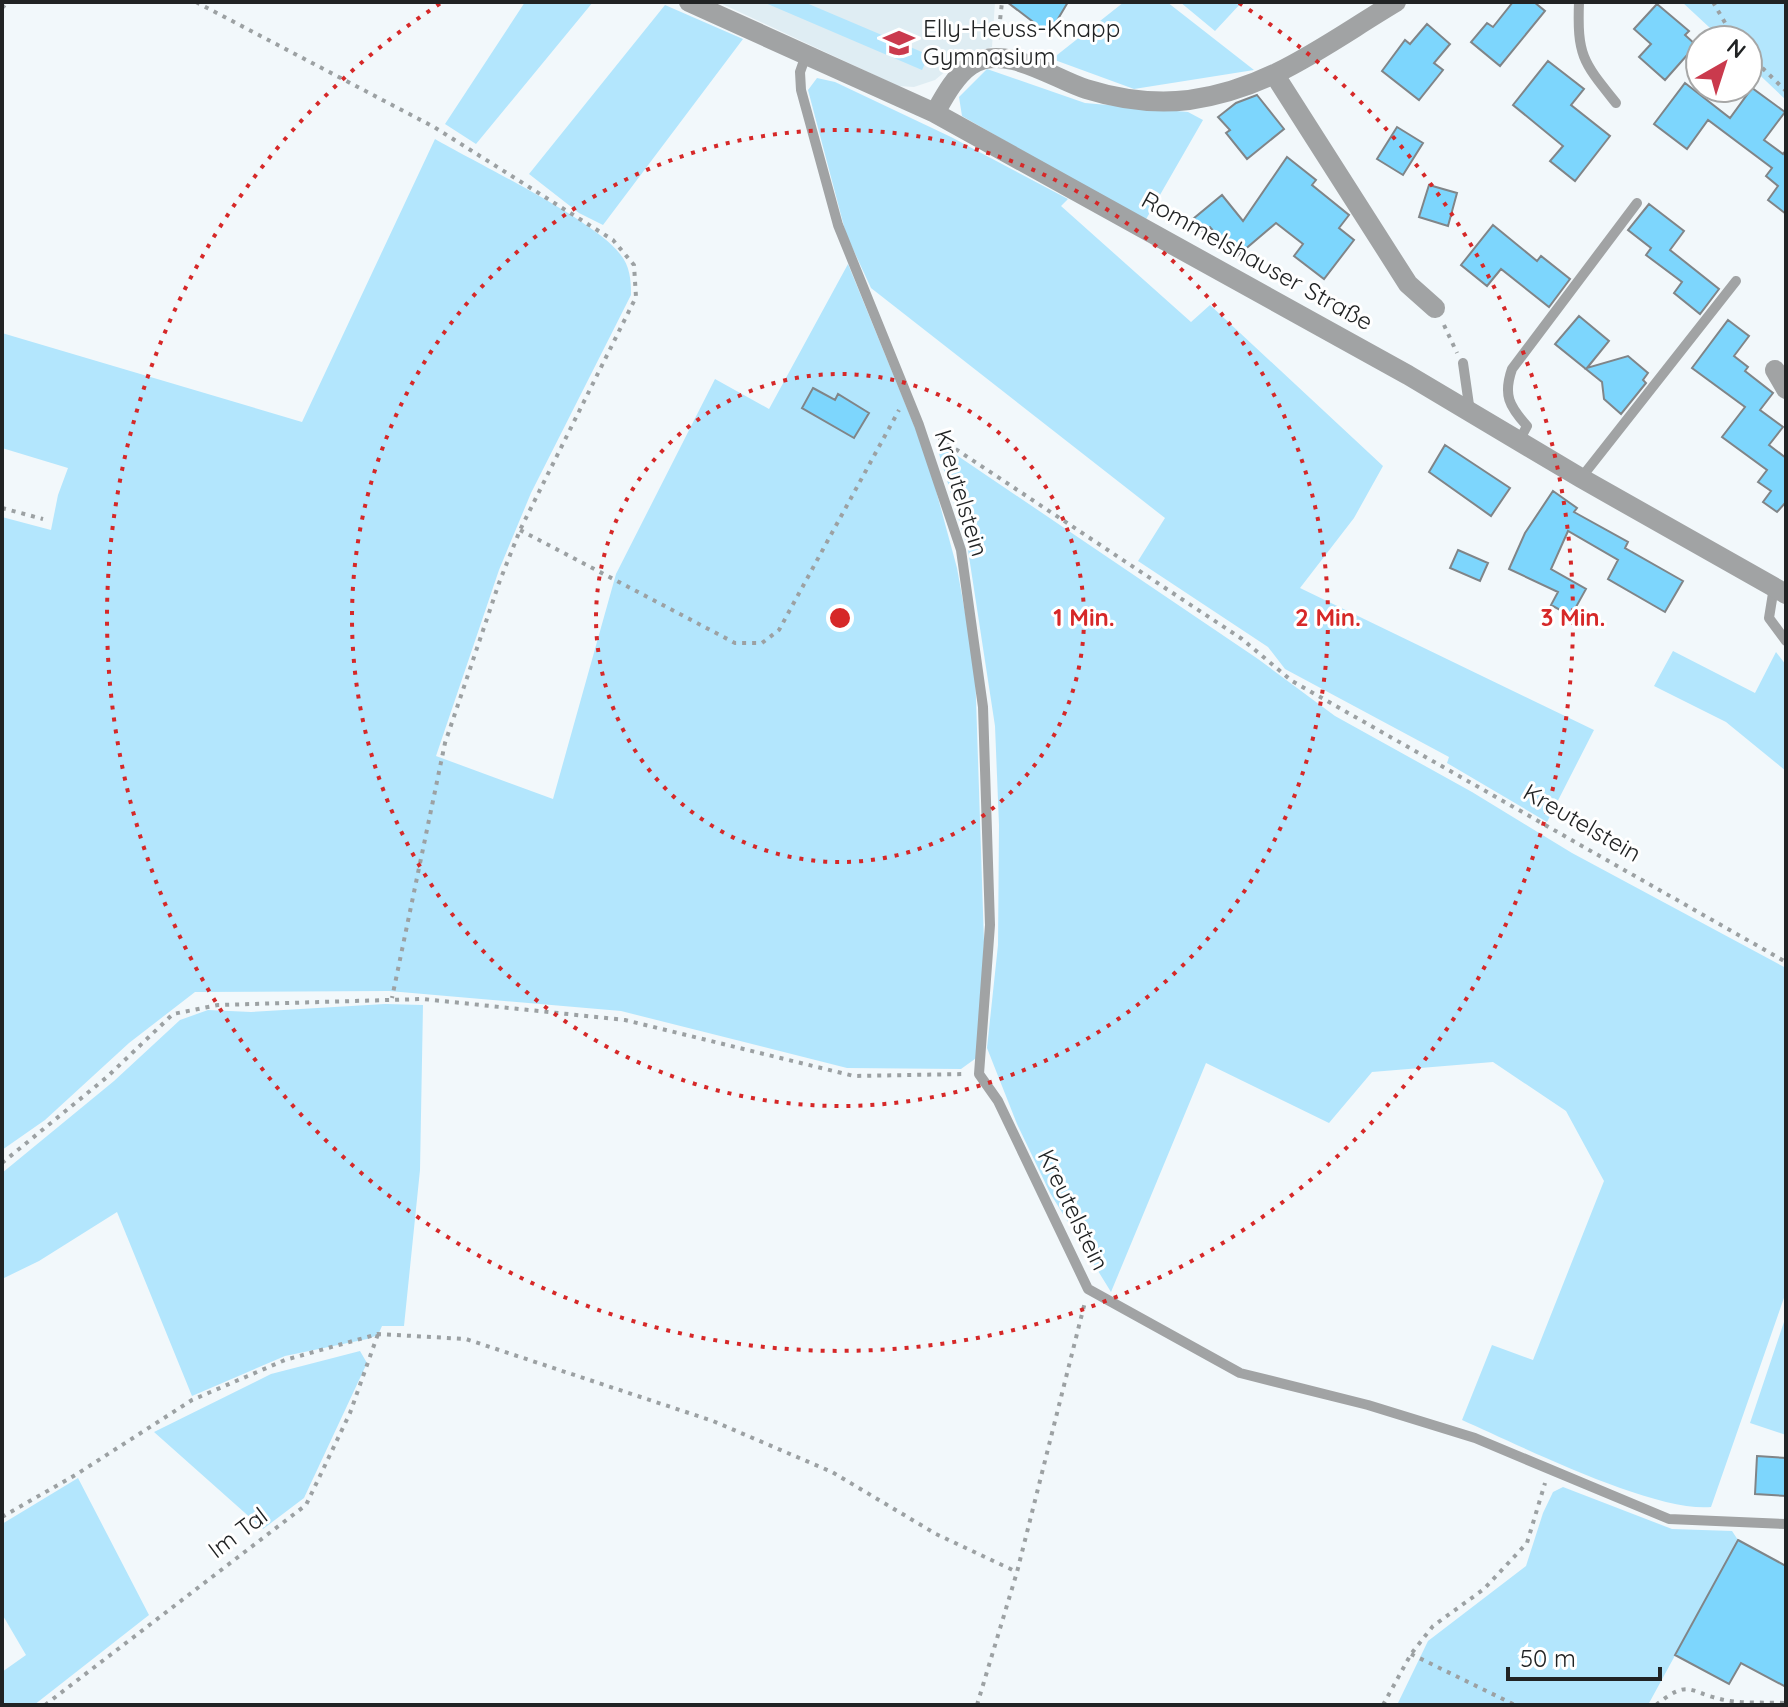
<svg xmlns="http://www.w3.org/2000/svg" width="1788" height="1707" font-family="Quicksand,sans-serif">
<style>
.built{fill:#dfedf3}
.green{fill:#b3e6fd}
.building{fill:#7dd6fd;stroke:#808588;stroke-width:2}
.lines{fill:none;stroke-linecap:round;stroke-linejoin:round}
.path{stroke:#9ca1a3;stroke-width:4;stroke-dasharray:4 6;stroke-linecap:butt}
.service{stroke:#a1a3a4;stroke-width:10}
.minor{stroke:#a1a3a4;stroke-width:20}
.ring{fill:none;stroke:#d62828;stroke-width:4;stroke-dasharray:4 8}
.labels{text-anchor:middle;stroke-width:6;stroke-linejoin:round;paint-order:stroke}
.poi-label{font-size:24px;fill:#212324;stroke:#fff;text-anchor:start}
.street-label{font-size:24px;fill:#212324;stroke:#fff}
.centre{fill:#d62828;stroke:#fff;stroke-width:4}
.ring-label{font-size:24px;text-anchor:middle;font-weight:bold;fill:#d62828;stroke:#fff;stroke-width:6;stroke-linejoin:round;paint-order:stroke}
</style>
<rect width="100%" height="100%" fill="#f2f8fb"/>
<path class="built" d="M 718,2 L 995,2 L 992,47 L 965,55 L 935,80 L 914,87 L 898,86 Z"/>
<path class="green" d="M 525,2 L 593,2 L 476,144 L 445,124 Z
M 763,2 L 804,2 L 929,55 L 922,70 Z
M 1124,2 L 1167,2 L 1254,70 L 1134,89 L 1052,59 Z
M 1180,2 L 1242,2 L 1215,31 Z
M 1682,2 L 1786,2 L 1786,100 L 1748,64 L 1748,40 L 1723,40 Z
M 665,5 L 743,39 L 603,225 L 579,213 L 529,174 Z
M 987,69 L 1085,103 L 1188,112 L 1203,120 L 1145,221 L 962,116 L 959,97 Z
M 817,78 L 835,82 L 951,137 L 1068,199 L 1061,206 L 1191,322 L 1210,305 L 1383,466 L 1354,518 L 1300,588 L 1594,730 L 1547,822 L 1447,763 L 1449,757 L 1285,669 L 1268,647 L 1138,561 L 1165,518 L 871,288 L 846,234 L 808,90 Z
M 435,139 C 478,164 593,219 620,254 C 630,266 631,280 631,295 L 531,493 L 499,570 L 436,756 L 553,799 L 616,574 L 715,379 L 769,409 L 848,264 L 927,457 L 957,568 L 975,668 L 984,942 L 979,1056 L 961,1069 L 847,1068 L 621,1011 L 389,991 L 195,992 L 129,1043 L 45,1120 L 2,1150 L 2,517 L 51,530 L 58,495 L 68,468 L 2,448 L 2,333 L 302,422 Z
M 937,447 L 952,452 L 1258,659 L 1335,716 L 1472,792 L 1572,853 L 1786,968 L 1786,1292 L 1711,1507 C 1652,1512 1521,1446 1462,1420 L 1492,1345 L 1533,1360 L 1604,1181 L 1566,1111 L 1493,1062 L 1372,1072 L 1329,1123 L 1206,1063 L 1111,1292 L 1050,1193 L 1017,1124 L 987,1048 L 998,945 L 999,825 L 995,726 L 968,550 Z
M 1673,651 L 1755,693 L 1776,652 L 1786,665 L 1786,771 L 1726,722 L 1654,686 Z
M 385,1004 L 423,1005 L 420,1170 L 404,1326 L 382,1326 L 378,1335 L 367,1339 L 285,1356 L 192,1396 L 117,1212 L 39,1261 L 2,1279 L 2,1173 L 114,1081 L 180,1020 L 208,1010 L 251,1012 Z
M 1786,1316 L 1786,1435 L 1750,1423 Z
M 360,1351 L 367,1363 L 304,1498 L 263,1529 L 154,1432 L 271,1374 Z
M 78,1478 L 149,1615 L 34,1705 L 2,1705 L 2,1672 L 26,1655 L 2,1614 L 2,1524 Z
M 1563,1487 L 1672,1529 L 1732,1531 L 1738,1540 L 1648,1705 L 1397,1705 L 1428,1641 L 1526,1566 L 1543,1513 L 1553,1492 Z"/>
<path class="building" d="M 1007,2 L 1068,2 L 1049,34 Z
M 1513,2 L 1534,2 L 1545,11 L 1500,66 L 1471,42 L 1487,23 L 1493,27 Z
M 1657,4 L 1689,31 L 1685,35 L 1696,45 L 1665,80 L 1639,57 L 1651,44 L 1634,29 Z
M 1427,24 L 1450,44 L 1434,63 L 1443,70 L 1419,100 L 1382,71 L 1405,40 L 1410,44 Z
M 1548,61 L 1584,89 L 1571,105 L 1610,136 L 1575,181 L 1550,161 L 1563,146 L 1513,105 Z
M 1685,83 L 1730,118 L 1752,88 L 1785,112 L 1764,140 L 1783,154 L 1786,150 L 1786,214 L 1768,200 L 1778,186 L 1766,176 L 1772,168 L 1708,120 L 1687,149 L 1654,124 Z
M 1257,95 L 1284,129 L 1247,159 L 1226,133 L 1230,130 L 1218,117 L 1236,103 Z
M 1397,127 L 1423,143 L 1403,175 L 1377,159 Z
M 1287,157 L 1316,180 L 1312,185 L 1349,215 L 1339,228 L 1354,240 L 1324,279 L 1294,256 L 1303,244 L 1276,223 L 1236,257 L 1210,227 L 1203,232 L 1193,219 L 1222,195 L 1243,221 Z
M 1429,185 L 1457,193 L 1448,226 L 1419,217 Z
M 1649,204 L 1684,231 L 1670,250 L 1719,289 L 1700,314 L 1674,293 L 1682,282 L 1646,255 L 1651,248 L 1628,230 Z
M 1493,225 L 1537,261 L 1541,256 L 1570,279 L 1549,307 L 1501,269 L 1487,286 L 1461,265 Z
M 1579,316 L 1609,341 L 1587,368 L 1628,356 L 1648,373 L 1643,380 L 1646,383 L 1621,414 L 1604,399 L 1602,382 L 1555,344 Z
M 1728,320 L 1749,336 L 1734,356 L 1748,367 L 1745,371 L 1773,393 L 1760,410 L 1783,427 L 1769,445 L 1786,458 L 1786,502 L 1777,512 L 1763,502 L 1771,491 L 1758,482 L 1767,470 L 1722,437 L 1745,407 L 1692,368 Z
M 813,388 L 835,400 L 838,394 L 869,413 L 854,438 L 802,408 Z
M 1445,445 L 1510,488 L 1491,516 L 1429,472 Z
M 1553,491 L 1577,508 L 1574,512 L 1628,542 L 1625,548 L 1683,581 L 1665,612 L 1608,579 L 1618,560 L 1568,531 L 1551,569 L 1586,589 L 1571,616 L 1551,605 L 1558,592 L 1509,569 L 1525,533 Z
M 1458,550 L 1488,563 L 1480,581 L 1450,568 Z
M 1757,1456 L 1786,1458 L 1786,1496 L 1755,1494 Z
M 1738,1540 L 1786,1566 L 1786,1687 L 1741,1663 L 1729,1684 L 1675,1655 Z"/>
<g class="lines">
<path class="path" d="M 196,2 L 434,127 L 613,240 L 634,265 L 636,297 L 520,530 L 499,583 L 445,743 L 392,998
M 1713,2 L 1735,40
M 2,8 L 8,2
M 998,39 L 1002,2
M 1748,54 L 1786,91
M 1444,325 L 1457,353
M 939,438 L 1242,639 L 1292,681 L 1786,962
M 2,508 L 43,519
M 520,530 L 735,643 L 762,643 L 779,630 L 899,410
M 2,1163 L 107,1077 L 173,1014 L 218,1005 L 423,999 L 625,1020 L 854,1076 L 965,1074
M 2,1517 L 77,1474 L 192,1400 L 285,1360 L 378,1334 L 466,1339 L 713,1421 L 832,1472 L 936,1534 L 1017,1572
M 1411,1654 L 1515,1705
M 45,1705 L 306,1505 L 350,1413 L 378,1334
M 977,1705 L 1017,1572 L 1085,1302
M 1383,1705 L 1411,1654 L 1433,1626 L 1484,1589 L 1527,1543 L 1545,1483
M 1656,1705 C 1689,1679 1687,1691 1720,1699 C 1740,1704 1765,1702 1786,1703"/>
<path class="service" d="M 1579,2 C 1577,56 1583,62 1616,103
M 806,55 L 800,72 L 801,90 L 838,225 L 919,425 L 961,550 L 983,707 L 990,925 L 979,1074 L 998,1101 L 1088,1289 L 1240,1373 L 1368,1405 L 1475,1438 L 1669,1519 L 1786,1524
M 1463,363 L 1470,412
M 1519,441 L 1527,426 C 1509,406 1503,395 1512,369 L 1637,203
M 1581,478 L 1736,281
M 1774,587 L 1769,618 L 1786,641"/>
<path class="minor" d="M 689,2 L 935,113 L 1408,375 L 1581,478 L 1786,594
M 1276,77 L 1408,284 L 1435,308
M 935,113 C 944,97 955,76 971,65 C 1005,43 1054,79 1086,89 C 1118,99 1155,104 1189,100 C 1271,89 1327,43 1396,2
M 1775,370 L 1786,389"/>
</g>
<g class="ring">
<circle cx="840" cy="618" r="244"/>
<circle cx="840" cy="618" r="488"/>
<path d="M1239 3A733 733 0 1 1 441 3"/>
</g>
<defs>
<symbol id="school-bare" viewBox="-9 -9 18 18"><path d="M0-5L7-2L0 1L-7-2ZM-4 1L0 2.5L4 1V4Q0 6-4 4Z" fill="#ca3a4d" stroke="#fff" stroke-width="2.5" paint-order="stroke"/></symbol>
</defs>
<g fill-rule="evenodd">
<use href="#school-bare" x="877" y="21" width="44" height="44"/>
</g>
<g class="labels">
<g class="poi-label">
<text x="923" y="37">Elly-Heuss-Knapp<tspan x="923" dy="28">Gymnasium</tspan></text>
</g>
<g class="street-label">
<text transform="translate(1257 261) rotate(29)" y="8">Rommelshauser Straße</text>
<text transform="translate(961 493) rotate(73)" y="8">Kreutelstein</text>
<text transform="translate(1582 823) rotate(30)" y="8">Kreutelstein</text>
<text transform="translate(1073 1210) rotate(64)" y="8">Kreutelstein</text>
<text transform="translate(238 1533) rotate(-37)" y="8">Im Tal</text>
</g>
</g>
<circle cx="840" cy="618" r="12" class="centre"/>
<g class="ring-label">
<text x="1084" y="626">1 Min.</text>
<text x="1328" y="626">2 Min.</text>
<text x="1573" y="626">3 Min.</text>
</g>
<rect width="1788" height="1707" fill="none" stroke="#212324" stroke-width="8"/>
<g transform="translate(1724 64) rotate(39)"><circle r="38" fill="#ffffff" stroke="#a6a7a7" stroke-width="2"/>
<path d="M0-6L14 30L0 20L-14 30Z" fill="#ca3a4d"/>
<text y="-12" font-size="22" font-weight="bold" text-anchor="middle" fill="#212324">N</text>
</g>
<path d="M1508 1667v12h152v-12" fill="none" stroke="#212324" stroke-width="4"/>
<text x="1520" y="1667" font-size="24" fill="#212324" stroke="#ffffff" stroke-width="6" paint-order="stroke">50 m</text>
</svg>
